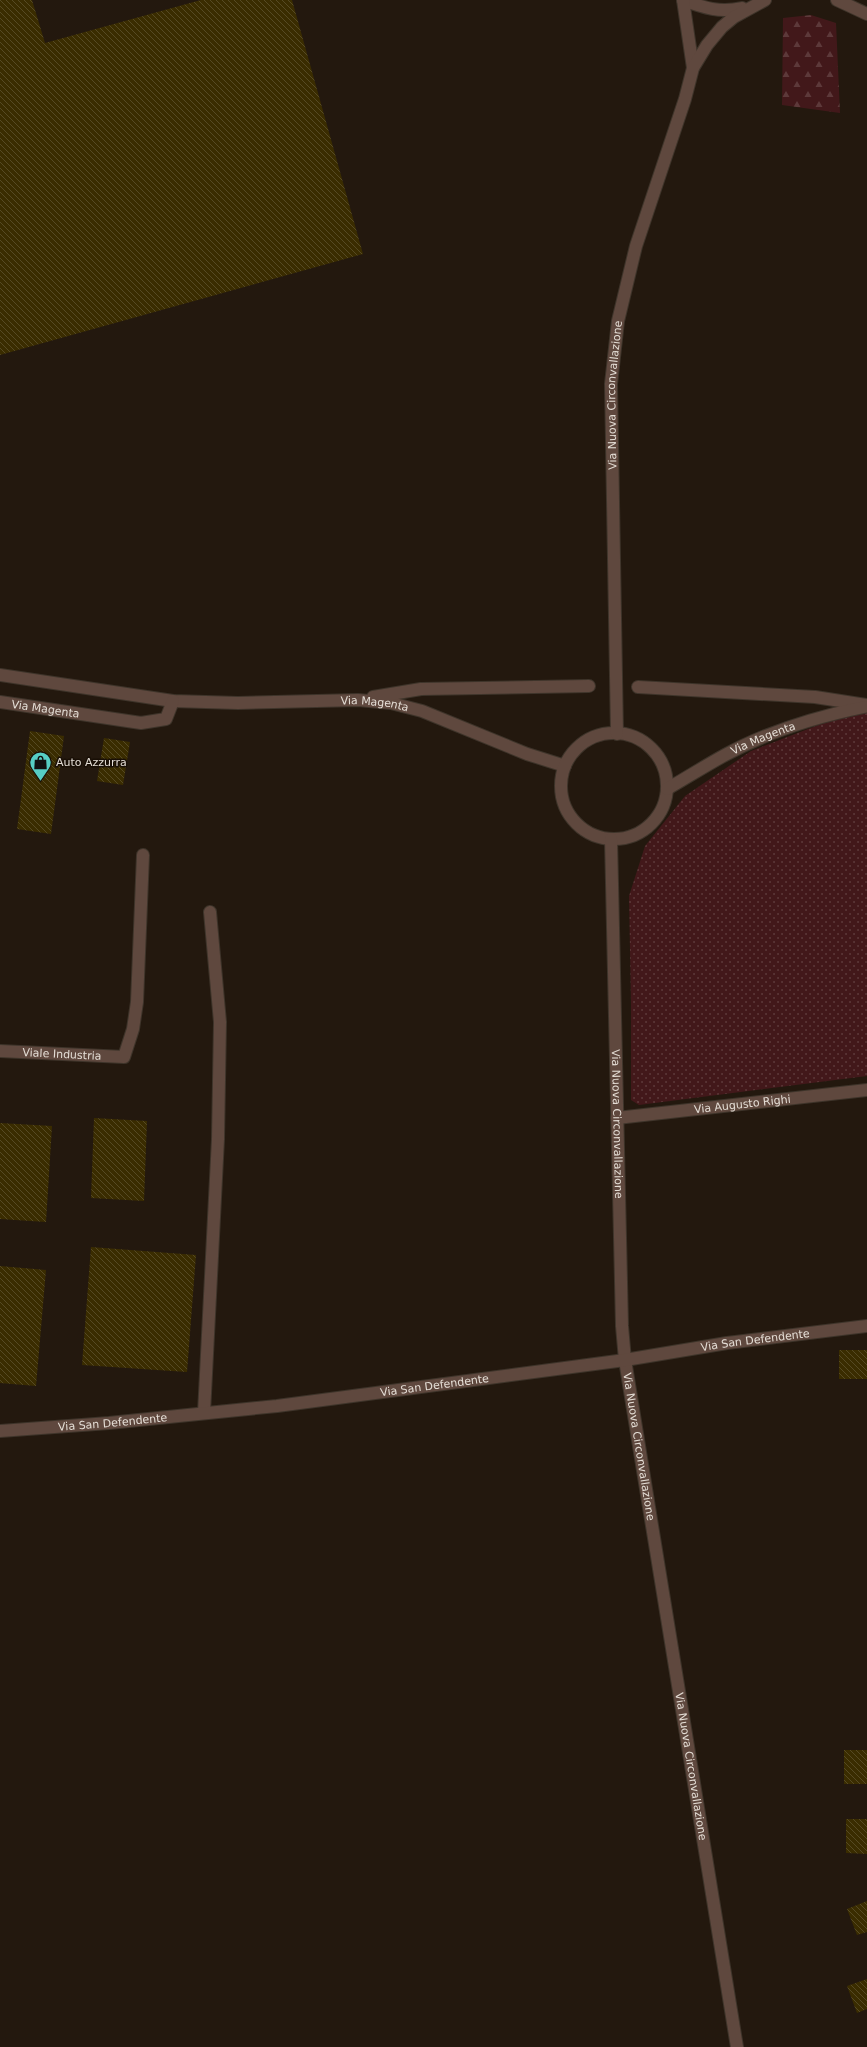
<svg xmlns="http://www.w3.org/2000/svg" width="867" height="2047" font-family="'DejaVu Sans',sans-serif">
<style>
.grass{fill:url(#grass-dots)}
.forest{fill:url(#forest-firs)}
.building{fill:url(#building-back-hatch)}
.lines{fill:none;stroke-linecap:round;stroke-linejoin:round}
.minor-casing{stroke:#3e342a;stroke-width:14}
.minor{stroke:#5f483e;stroke-width:12}
.labels{text-anchor:middle;stroke-width:3;stroke-linejoin:round;paint-order:stroke}
.street-label{font-size:11px;fill:#e4ddd5;stroke:#190f06}
.poi-label{font-size:11px;fill:#e4ddd5;stroke:#190f06;text-anchor:start}
</style>
<defs>
<pattern id="grass-dots" width="8" height="8" patternUnits="userSpaceOnUse"><rect width="8" height="8" fill="#42181a"/><path d="M2 2h.1M6 6h.1" fill="none" stroke="#5d393a" stroke-width="1.8" stroke-linecap="round"/></pattern>
<pattern id="forest-firs" width="22" height="20" patternUnits="userSpaceOnUse"><rect width="22" height="20" fill="#42181a"/><path d="M5 1l3.5 6h-7zM16 11l3.5 6h-7z" fill="#5d393a"/></pattern>
<pattern id="building-back-hatch" width="6" height="6" patternUnits="userSpaceOnUse"><rect width="6" height="6" fill="#3a2c00"/><path d="M-1 5l2 2M0 0l6 6M5-1l2 2" fill="none" stroke="#564a24"/></pattern>
</defs>
<rect width="100%" height="100%" fill="#23180e"/>
<path class="grass" d="M 867,712 L 867,1076 L 639,1105 L 631,1100 L 631,1003 L 629,896 L 645,846 L 685,796 L 751,751 L 839,717 Z"/>
<path class="forest" d="M 811,15 L 836,23 L 840,113 L 782,105 L 783,18 Z"/>
<path class="building" d="M 0,0 L 32,0 L 45,43 L 201,0 L 292,0 L 363,254 L 0,355 Z
M 30,731 L 64,736 L 51,834 L 17,829 Z
M 104,738 L 130,742 L 123,785 L 97,781 Z
M 94,1118 L 147,1121 L 144,1201 L 91,1198 Z
M 0,1123 L 52,1126 L 46,1222 L 0,1219 Z
M 91,1247 L 196,1255 L 187,1372 L 82,1365 Z
M 0,1266 L 46,1270 L 36,1386 L 0,1383 Z
M 839,1350 L 867,1350 L 867,1379 L 839,1379 Z
M 844,1750 L 867,1750 L 867,1784 L 844,1784 Z
M 846,1819 L 867,1819 L 867,1854 L 846,1853 Z
M 867,1901 L 867,1932 L 857,1935 L 847,1909 Z
M 867,1979 L 867,2009 L 857,2013 L 847,1986 Z"/>
<g class="lines">
<defs>
<g id="minor">
<path d="M 683,0 C 704,8 720,13 742,8"/>
<path d="M 683,0 L 693,68"/>
<path d="M 837,0 L 867,14"/>
<path id="s1" d="M 0,675 L 173,701 L 238,703 L 358,700 L 391,703 L 422,711 L 527,754 L 565,766"/>
<path d="M 638,687 L 815,697 L 867,705"/>
<path d="M 373,697 L 421,689 L 589,686"/>
<path id="s2" d="M 0,702 L 141,723 L 166,719 L 173,701"/>
<circle cx="614" cy="786" r="53"/>
<path id="s3" d="M 617,734 L 611,384 L 618,321 L 636,246 L 685,99 L 693,68 L 707,45 L 722,27 L 734,17 L 765,0"/>
<path id="s4" d="M 667,789 C 686,778 705,766 725,755 C 767,732 816,717 864,707"/>
<path id="s5" d="M 611,839 L 622,1326 L 625,1360 L 737,2047"/>
<path id="s6" d="M 0,1051 L 124,1057 L 133,1029 L 137,1002 L 143,855"/>
<path id="s7" d="M 617,1118 L 867,1090"/>
<path d="M 204,1413 L 218,1139 L 220,1022 L 210,912"/>
<path id="s8" d="M 0,1431 L 109,1423 L 277,1406 L 625,1360 L 727,1343 L 867,1326"/>
</g>
</defs>
<use href="#minor" class="minor-casing"/>
<use href="#minor" class="minor"/>
</g>
<defs>
<symbol id="shop-pin" viewBox="-11 -11 22 30"><path d="M0 17L-7.5 6A9.5 9.5 0 1 1 7.5 6Z" fill="#56cec4" stroke="#190f06"/><path d="M-5-2.5h2.3a2.7 3.5 0 0 1 5.4 0H5L5.5 6h-11ZM-1.5-2.5h3a1.5 2.3 0 0 0-3 0Z" fill="#111"/></symbol>
</defs>
<g fill-rule="evenodd">
<use href="#shop-pin" x="28" y="750" width="25" height="34"/>
</g>
<g class="labels">
<g class="street-label">
<text dy="4" stroke="none"><textPath href="#s3" startOffset="339">Via Nuova Circonvallazione</textPath></text>
<text dy="4" stroke="none"><textPath href="#s1" startOffset="377">Via Magenta</textPath></text>
<text dy="4" stroke="none"><textPath href="#s2" startOffset="46">Via Magenta</textPath></text>
<text dy="4" stroke="none"><textPath href="#s4" startOffset="109">Via Magenta</textPath></text>
<text dy="4" stroke="none"><textPath href="#s6" startOffset="62">Viale Industria</textPath></text>
<text dy="4" stroke="none"><textPath href="#s7" startOffset="126">Via Augusto Righi</textPath></text>
<text dy="4" stroke="none"><textPath href="#s5" startOffset="285">Via Nuova Circonvallazione</textPath></text>
<text dy="4" stroke="none"><textPath href="#s8" startOffset="761">Via San Defendente</textPath></text>
<text dy="4" stroke="none"><textPath href="#s8" startOffset="437">Via San Defendente</textPath></text>
<text dy="4" stroke="none"><textPath href="#s8" startOffset="113">Via San Defendente</textPath></text>
<text dy="4" stroke="none"><textPath href="#s5" startOffset="609">Via Nuova Circonvallazione</textPath></text>
<text dy="4" stroke="none"><textPath href="#s5" startOffset="933">Via Nuova Circonvallazione</textPath></text>
</g>
<g class="poi-label">
<text x="56" y="766">Auto Azzurra</text>
</g>
</g>
</svg>
